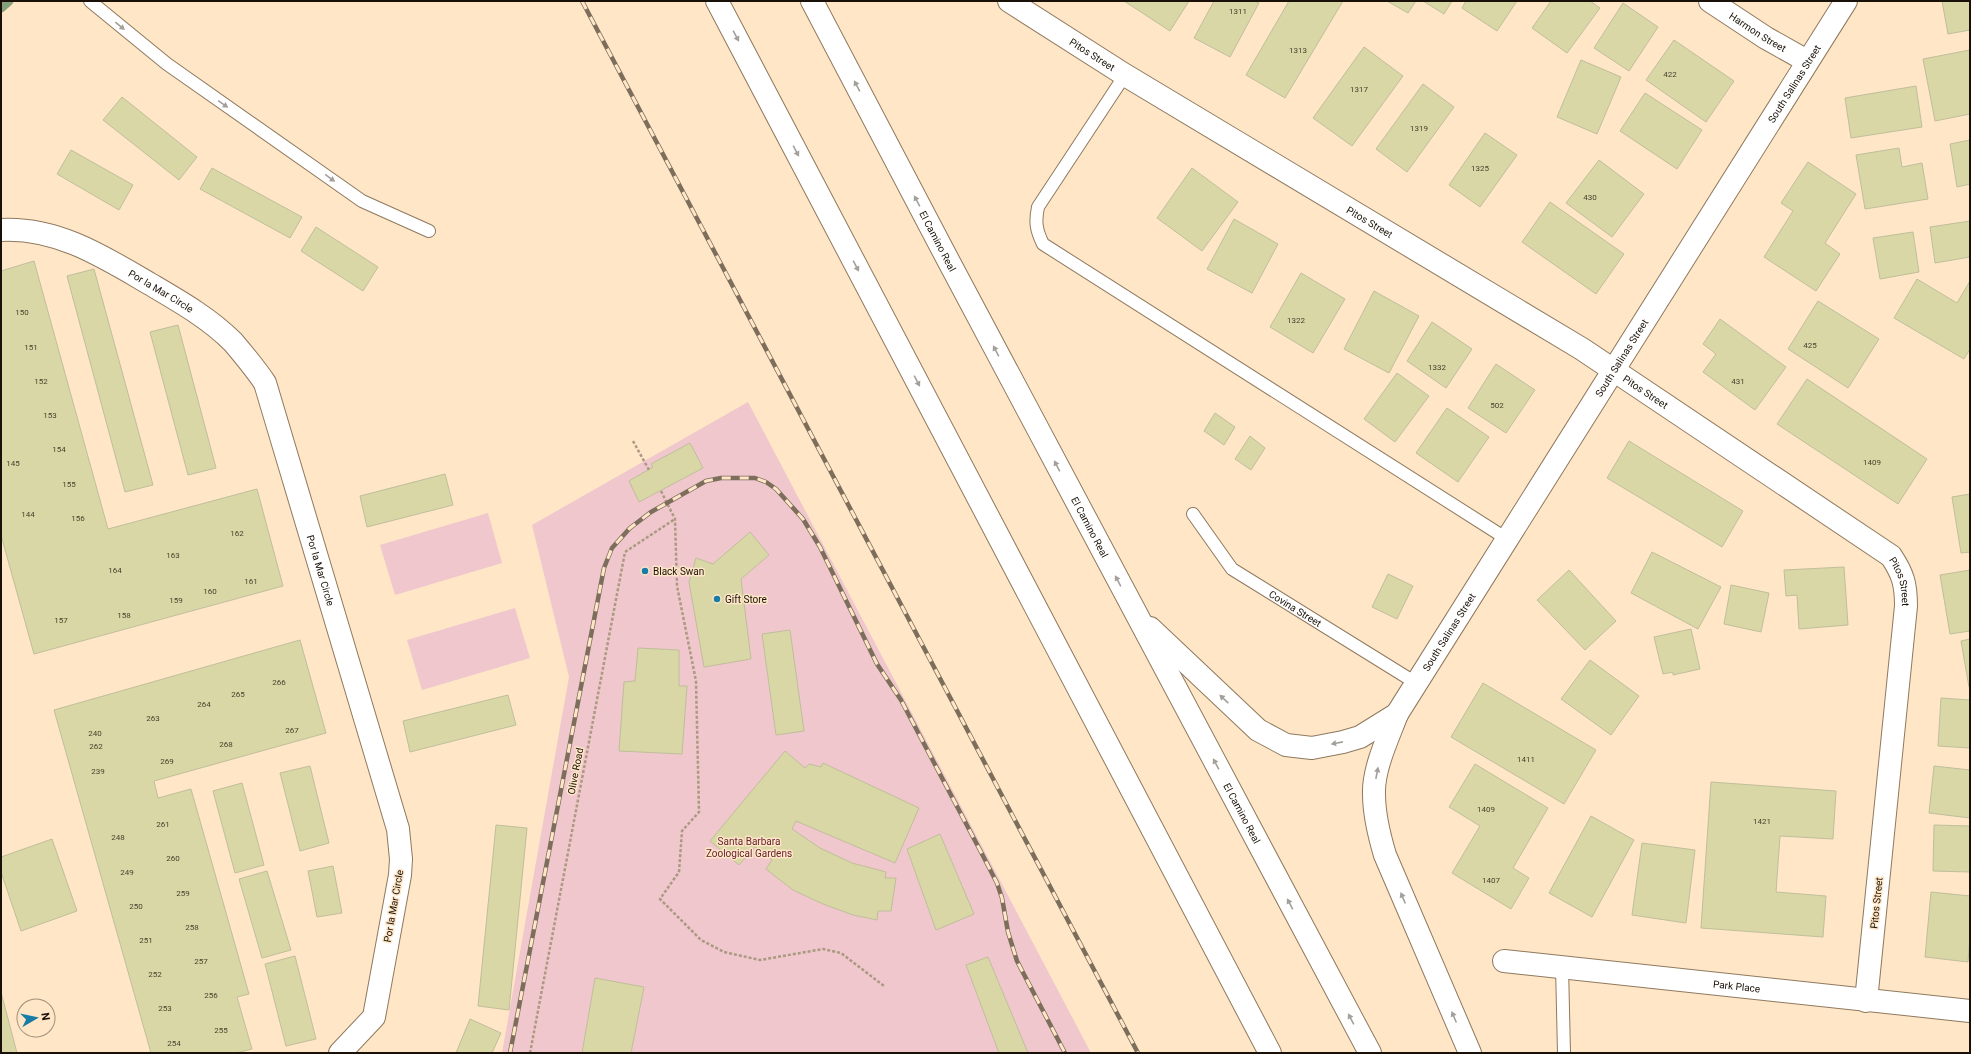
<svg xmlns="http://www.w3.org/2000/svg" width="1971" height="1054" font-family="Roboto,sans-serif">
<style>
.green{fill:#efc7cc}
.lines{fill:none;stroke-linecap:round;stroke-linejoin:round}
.stream{stroke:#84a179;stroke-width:9}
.building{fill:#d9d7a5;stroke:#c0be9b}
.lane-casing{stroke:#8f795e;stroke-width:14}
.street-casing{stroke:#8f795e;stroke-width:24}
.secondary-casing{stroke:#8f795e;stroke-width:24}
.highway-casing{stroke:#8f795e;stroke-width:24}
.path{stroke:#ab9981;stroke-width:2.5;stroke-dasharray:3 2;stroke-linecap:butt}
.lane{stroke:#fff;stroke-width:12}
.street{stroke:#fff;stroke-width:22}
.secondary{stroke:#fff;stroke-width:22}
.highway{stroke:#fff;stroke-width:22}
.rail-casing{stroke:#7d6e5b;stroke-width:4.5}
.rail{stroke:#fee6c7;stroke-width:3;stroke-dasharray:9;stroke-linecap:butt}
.oneway{fill:#a3a09c}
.poi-dot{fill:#177da8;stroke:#fee6c7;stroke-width:1.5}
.labels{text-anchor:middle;stroke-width:3;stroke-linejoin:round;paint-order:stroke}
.number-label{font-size:8px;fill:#49422e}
.street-label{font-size:10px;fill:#191107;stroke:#fee6c7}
.poi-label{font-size:10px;fill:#191107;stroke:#fee6c7;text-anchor:start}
.park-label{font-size:10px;fill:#652332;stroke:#fee6c7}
</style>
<rect width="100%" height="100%" fill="#fee6c7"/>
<path class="green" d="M 748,402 L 1091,1053 L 502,1053 L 569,677 L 532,525 Z
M 488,513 L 502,563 L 395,595 L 380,545 Z
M 515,608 L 530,658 L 422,690 L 407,640 Z"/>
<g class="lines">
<path class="stream" d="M 1,8 L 9,1"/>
</g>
<path class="building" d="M 1124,1 L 1189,1 L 1170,31 Z
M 1214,1 L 1255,1 L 1259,3 L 1230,57 L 1194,38 Z
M 1289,1 L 1343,1 L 1285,98 L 1246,75 Z
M 1387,1 L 1416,1 L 1408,13 Z
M 1423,1 L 1452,1 L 1444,14 Z
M 1466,1 L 1517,1 L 1497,31 L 1462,8 Z
M 1551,1 L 1590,1 L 1600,8 L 1567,53 L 1532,28 Z
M 1942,1 L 1970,1 L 1970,30 L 1948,34 Z
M 1623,3 L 1658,27 L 1629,71 L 1594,48 Z
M 1674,40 L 1734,81 L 1706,122 L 1646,80 Z
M 1364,47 L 1403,76 L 1352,146 L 1313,118 Z
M 1970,50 L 1970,114 L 1935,121 L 1923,59 Z
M 1581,60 L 1621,77 L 1597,134 L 1557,117 Z
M 1423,84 L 1454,107 L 1407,172 L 1376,149 Z
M 1916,86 L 1922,127 L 1851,138 L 1845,98 Z
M 1645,93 L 1702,130 L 1677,169 L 1620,131 Z
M 122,97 L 197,157 L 179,180 L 103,120 Z
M 1485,133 L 1517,155 L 1480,207 L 1449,185 Z
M 1970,140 L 1970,184 L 1957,187 L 1950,144 Z
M 1899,148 L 1902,167 L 1922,163 L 1928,199 L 1865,209 L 1856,155 Z
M 71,150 L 133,185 L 119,210 L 57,174 Z
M 1599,160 L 1644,194 L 1612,237 L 1566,203 Z
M 1808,162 L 1856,194 L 1825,243 L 1840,254 L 1816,291 L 1764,257 L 1793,211 L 1781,203 Z
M 212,168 L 302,217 L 290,238 L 200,189 Z
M 1192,168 L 1238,202 L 1202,251 L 1157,218 Z
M 1550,202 L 1624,254 L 1596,294 L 1522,242 Z
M 1234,219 L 1278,244 L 1252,293 L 1207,269 Z
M 1970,221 L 1970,257 L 1935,263 L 1930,227 Z
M 316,227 L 378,267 L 363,291 L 301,251 Z
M 1913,232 L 1919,272 L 1880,279 L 1873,238 Z
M 34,261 L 108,529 L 257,489 L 283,586 L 34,654 L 1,535 L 1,271 Z
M 94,269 L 153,485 L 125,492 L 67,276 Z
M 1301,273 L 1345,299 L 1313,353 L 1270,327 Z
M 1917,279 L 1957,303 L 1970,281 L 1970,349 L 1964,359 L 1894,318 Z
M 1374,291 L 1419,316 L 1389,373 L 1344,349 Z
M 1818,301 L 1879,339 L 1848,388 L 1788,349 Z
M 1720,319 L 1786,367 L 1755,410 L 1703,372 L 1716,354 L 1703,344 Z
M 1432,322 L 1472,349 L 1446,388 L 1407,361 Z
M 178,325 L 216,468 L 188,475 L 150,332 Z
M 1496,364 L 1535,390 L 1506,433 L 1468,408 Z
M 1397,373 L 1429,396 L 1395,442 L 1364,419 Z
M 1807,379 L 1927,459 L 1898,504 L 1777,424 Z
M 1447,408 L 1489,437 L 1458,482 L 1416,453 Z
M 1215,413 L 1235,427 L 1224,445 L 1204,431 Z
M 1250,436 L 1265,448 L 1251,470 L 1235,459 Z
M 1629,441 L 1743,511 L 1722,547 L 1607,478 Z
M 690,443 L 703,468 L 639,502 L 629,481 L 653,467 L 651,464 Z
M 445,474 L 453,505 L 367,527 L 360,496 Z
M 1970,494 L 1970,552 L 1961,553 L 1952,497 Z
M 750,532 L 769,555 L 741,579 L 751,659 L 704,667 L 689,582 L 696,558 L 713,564 Z
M 1652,552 L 1721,587 L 1698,629 L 1631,593 Z
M 1844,567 L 1848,625 L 1799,629 L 1797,595 L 1786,596 L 1784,570 Z
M 1569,570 L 1616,621 L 1585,650 L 1537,600 Z
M 1970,570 L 1970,631 L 1950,634 L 1940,575 Z
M 1388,574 L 1413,586 L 1397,619 L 1372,607 Z
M 1731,585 L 1769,593 L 1761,632 L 1724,624 Z
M 1691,629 L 1700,669 L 1673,675 L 1673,672 L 1663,674 L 1654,637 Z
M 790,630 L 804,731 L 776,735 L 762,634 Z
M 1970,639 L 1970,686 L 1969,687 L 1961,641 Z
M 300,640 L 326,733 L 154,781 L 158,798 L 191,789 L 249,994 L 237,997 L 252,1049 L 236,1053 L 151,1053 L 54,710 Z
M 638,648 L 679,650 L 679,686 L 687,686 L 682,754 L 619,751 L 624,682 L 635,681 Z
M 1590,660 L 1639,696 L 1611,735 L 1561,699 Z
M 1483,683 L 1596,750 L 1564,804 L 1451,737 Z
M 508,695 L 516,725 L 410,752 L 403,721 Z
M 1941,698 L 1970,700 L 1970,748 L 1938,746 Z
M 785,751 L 805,768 L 809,764 L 821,767 L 823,763 L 919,808 L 895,863 L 796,821 L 792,829 L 820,848 L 852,863 L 886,872 L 885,878 L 896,878 L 891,911 L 878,911 L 877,920 L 853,915 L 823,904 L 793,890 L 766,869 L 772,860 L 755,847 L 739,865 L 710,841 Z
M 1475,764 L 1548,808 L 1513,868 L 1529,878 L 1511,909 L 1452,873 L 1480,826 L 1449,807 Z
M 310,766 L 329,843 L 300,851 L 280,773 Z
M 1934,766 L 1970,770 L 1970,818 L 1929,813 Z
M 1711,782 L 1836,791 L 1833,839 L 1780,836 L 1776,892 L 1826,896 L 1823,937 L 1701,928 Z
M 242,783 L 264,865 L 235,873 L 213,791 Z
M 1591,816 L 1634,840 L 1592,917 L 1549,893 Z
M 496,825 L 527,828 L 509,1010 L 478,1006 Z
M 1934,825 L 1970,826 L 1970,872 L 1933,871 Z
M 940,834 L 974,914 L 936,930 L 907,849 Z
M 52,839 L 77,911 L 21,931 L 1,872 L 1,857 Z
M 1642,843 L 1695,850 L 1686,923 L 1632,915 Z
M 333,866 L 342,913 L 317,917 L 308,871 Z
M 267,871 L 291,950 L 262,958 L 239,879 Z
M 1931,892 L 1970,896 L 1970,936 L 1968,962 L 1925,957 Z
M 295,956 L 316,1039 L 286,1046 L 265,964 Z
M 988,957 L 1028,1053 L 999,1053 L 966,965 Z
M 595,978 L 644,987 L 631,1053 L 582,1053 Z
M 1,992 L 17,1053 L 1,1053 Z
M 470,1019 L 501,1033 L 492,1053 L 456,1053 Z"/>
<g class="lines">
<defs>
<g id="lane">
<path d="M 90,1 L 167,64 L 362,201 L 429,231"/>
<path d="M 1125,75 L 1038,207 C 1035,222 1036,230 1043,244 L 1507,539"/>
<path id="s1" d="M 1193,514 L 1232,569 L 1416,683"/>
<path d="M 1562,966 L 1564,1053"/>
</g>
<g id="street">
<path id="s2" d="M 1009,1 L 1125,75 L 1582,349 L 1891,556 C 1903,574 1906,584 1906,606 L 1866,1001"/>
<path id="s3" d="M 1710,1 L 1766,38 L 1807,61"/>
<path id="s4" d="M 1,230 C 57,227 104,257 150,284 C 179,301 209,318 233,342 C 244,355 255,368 265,383 L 398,829 L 401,859 L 400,875 L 374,1017 L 340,1053"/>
<path id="s5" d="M 1504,961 L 1970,1011"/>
</g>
<g id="secondary">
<path id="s6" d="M 1397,714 L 1846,1"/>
</g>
<g id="highway">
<path d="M 717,1 L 1270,1053"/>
<path id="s7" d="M 812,1 L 948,260 L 1370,1053"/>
<path d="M 1150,628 L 1258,730 L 1286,745 L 1312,748 L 1343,742 L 1360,737 L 1397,714"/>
<path d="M 1397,714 C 1388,738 1373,769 1374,794 C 1374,815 1379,835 1385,855 L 1470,1053"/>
</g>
</defs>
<use href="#lane" class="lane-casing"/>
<use href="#street" class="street-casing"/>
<use href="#secondary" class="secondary-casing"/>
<use href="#highway" class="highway-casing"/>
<path class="path" d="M 633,441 L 649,470
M 661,491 L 675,519 L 677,586 L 696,681 L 699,812 L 682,831 L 679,872 L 660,899 L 701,940 L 724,952 L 760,960 L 823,949 L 841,953 L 884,986
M 530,1053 L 625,552 L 675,519"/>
<use href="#lane" class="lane"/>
<use href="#street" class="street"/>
<use href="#secondary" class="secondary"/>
<use href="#highway" class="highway"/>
<defs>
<path id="rail" d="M 582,1 L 1138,1053
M 510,1053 L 604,568 L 612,548 L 630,528 L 651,512 L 706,481 L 721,478 L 755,478 L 766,482 L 776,489 L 803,519 L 820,547 L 877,664 L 901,700 L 981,852 L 997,883 L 1002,898 L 1008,932 L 1017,961 L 1065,1053"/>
</defs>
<use href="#rail" class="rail-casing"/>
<use href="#rail" class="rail"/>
</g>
<defs><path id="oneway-solid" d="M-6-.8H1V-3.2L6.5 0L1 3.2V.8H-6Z"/></defs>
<g class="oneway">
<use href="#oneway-solid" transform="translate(120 26) rotate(39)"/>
<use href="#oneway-solid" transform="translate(736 36) rotate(62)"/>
<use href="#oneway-solid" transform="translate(857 86) rotate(-118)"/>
<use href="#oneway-solid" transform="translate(223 104) rotate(35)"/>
<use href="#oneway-solid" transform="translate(796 151) rotate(62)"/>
<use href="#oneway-solid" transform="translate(330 178) rotate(36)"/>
<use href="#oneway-solid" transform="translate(917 201) rotate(-118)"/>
<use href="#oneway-solid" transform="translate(856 266) rotate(62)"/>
<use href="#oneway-solid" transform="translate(996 351) rotate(-118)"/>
<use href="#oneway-solid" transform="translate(917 381) rotate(62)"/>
<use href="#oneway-solid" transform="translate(1057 466) rotate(-118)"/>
<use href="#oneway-solid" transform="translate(1118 581) rotate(-118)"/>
<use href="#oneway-solid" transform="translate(1224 699) rotate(-137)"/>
<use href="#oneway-solid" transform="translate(1337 743) rotate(169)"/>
<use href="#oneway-solid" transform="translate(1216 764) rotate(-118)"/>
<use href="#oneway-solid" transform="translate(1377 773) rotate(-79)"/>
<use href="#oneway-solid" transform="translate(1403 898) rotate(-113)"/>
<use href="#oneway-solid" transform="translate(1290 904) rotate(-118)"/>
<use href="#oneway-solid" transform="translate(1454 1017) rotate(-113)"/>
<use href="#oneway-solid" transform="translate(1351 1019) rotate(-118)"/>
</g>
<g class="poi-dot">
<circle cx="645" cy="571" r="4"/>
<circle cx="717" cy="599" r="4"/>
</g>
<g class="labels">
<g class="number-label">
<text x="1238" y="14">1311</text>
<text x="1298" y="53">1313</text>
<text x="1670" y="77">422</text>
<text x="1359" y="92">1317</text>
<text x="1419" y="131">1319</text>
<text x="1480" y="171">1325</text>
<text x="1590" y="200">430</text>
<text x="22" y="315">150</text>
<text x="1296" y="323">1322</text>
<text x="1810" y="348">425</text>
<text x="31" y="350">151</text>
<text x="1437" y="370">1332</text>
<text x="41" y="384">152</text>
<text x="1738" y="384">431</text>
<text x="1497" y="408">502</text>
<text x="50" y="418">153</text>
<text x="59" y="452">154</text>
<text x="1872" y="465">1409</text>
<text x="13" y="466">145</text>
<text x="69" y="487">155</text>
<text x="28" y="517">144</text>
<text x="78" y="521">156</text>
<text x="237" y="536">162</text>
<text x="173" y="558">163</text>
<text x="115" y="573">164</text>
<text x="251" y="584">161</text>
<text x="210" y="594">160</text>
<text x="176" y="603">159</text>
<text x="124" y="618">158</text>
<text x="61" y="623">157</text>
<text x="279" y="685">266</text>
<text x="238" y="697">265</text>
<text x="204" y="707">264</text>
<text x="153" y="721">263</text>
<text x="292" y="733">267</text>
<text x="95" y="736">240</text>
<text x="226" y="747">268</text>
<text x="96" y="749">262</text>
<text x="1526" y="762">1411</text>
<text x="167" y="764">269</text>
<text x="98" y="774">239</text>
<text x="1486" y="812">1409</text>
<text x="1762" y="824">1421</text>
<text x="163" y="827">261</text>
<text x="118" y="840">248</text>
<text x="173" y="861">260</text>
<text x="127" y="875">249</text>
<text x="1491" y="883">1407</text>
<text x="183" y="896">259</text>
<text x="136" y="909">250</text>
<text x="192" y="930">258</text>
<text x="146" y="943">251</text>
<text x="201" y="964">257</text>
<text x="155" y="977">252</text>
<text x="211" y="998">256</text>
<text x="165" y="1011">253</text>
<text x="221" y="1033">255</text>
<text x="174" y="1046">254</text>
</g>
<g class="street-label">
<text dy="4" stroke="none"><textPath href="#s3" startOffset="57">Harmon Street</textPath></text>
<text dy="4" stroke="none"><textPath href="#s2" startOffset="99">Pitos Street</textPath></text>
<text dy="4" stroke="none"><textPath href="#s6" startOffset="745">South Salinas Street</textPath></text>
<text dy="4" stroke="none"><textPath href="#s2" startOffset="423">Pitos Street</textPath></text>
<text dy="4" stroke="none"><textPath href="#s7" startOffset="271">El Camino Real</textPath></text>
<text dy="4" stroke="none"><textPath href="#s4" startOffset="174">Por la Mar Circle</textPath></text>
<text dy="4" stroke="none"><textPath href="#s6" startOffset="421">South Salinas Street</textPath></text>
<text dy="4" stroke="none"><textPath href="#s2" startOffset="747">Pitos Street</textPath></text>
<text dy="4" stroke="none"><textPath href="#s7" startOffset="595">El Camino Real</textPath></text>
<text dy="4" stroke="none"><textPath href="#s4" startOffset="510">Por la Mar Circle</textPath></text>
<text dy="4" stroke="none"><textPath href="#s2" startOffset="1070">Pitos Street</textPath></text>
<text dy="4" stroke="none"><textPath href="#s1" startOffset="142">Covina Street</textPath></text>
<text dy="4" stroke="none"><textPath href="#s6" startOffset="97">South Salinas Street</textPath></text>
<text transform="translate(575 771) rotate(-79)" y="4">Olive Road</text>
<text dy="4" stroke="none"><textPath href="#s7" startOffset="919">El Camino Real</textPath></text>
<text transform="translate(1876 903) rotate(-84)" y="4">Pitos Street</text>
<text transform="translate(393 906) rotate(-80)" y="4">Por la Mar Circle</text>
<text dy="4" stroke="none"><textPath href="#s5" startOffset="234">Park Place</textPath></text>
</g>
<g class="poi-label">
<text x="653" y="575">Black Swan</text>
<text x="725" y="603">Gift Store</text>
</g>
<g class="park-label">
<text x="749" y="845">Santa Barbara<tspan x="749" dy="12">Zoological Gardens</tspan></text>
</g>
</g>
<rect width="1971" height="1054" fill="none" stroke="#191107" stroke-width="4"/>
<g transform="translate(36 1018) rotate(81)"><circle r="19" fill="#fee6c7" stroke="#a2917a"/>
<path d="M0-3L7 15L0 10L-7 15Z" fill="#177da8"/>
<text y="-6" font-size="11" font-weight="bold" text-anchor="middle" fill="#191107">N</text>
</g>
</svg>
